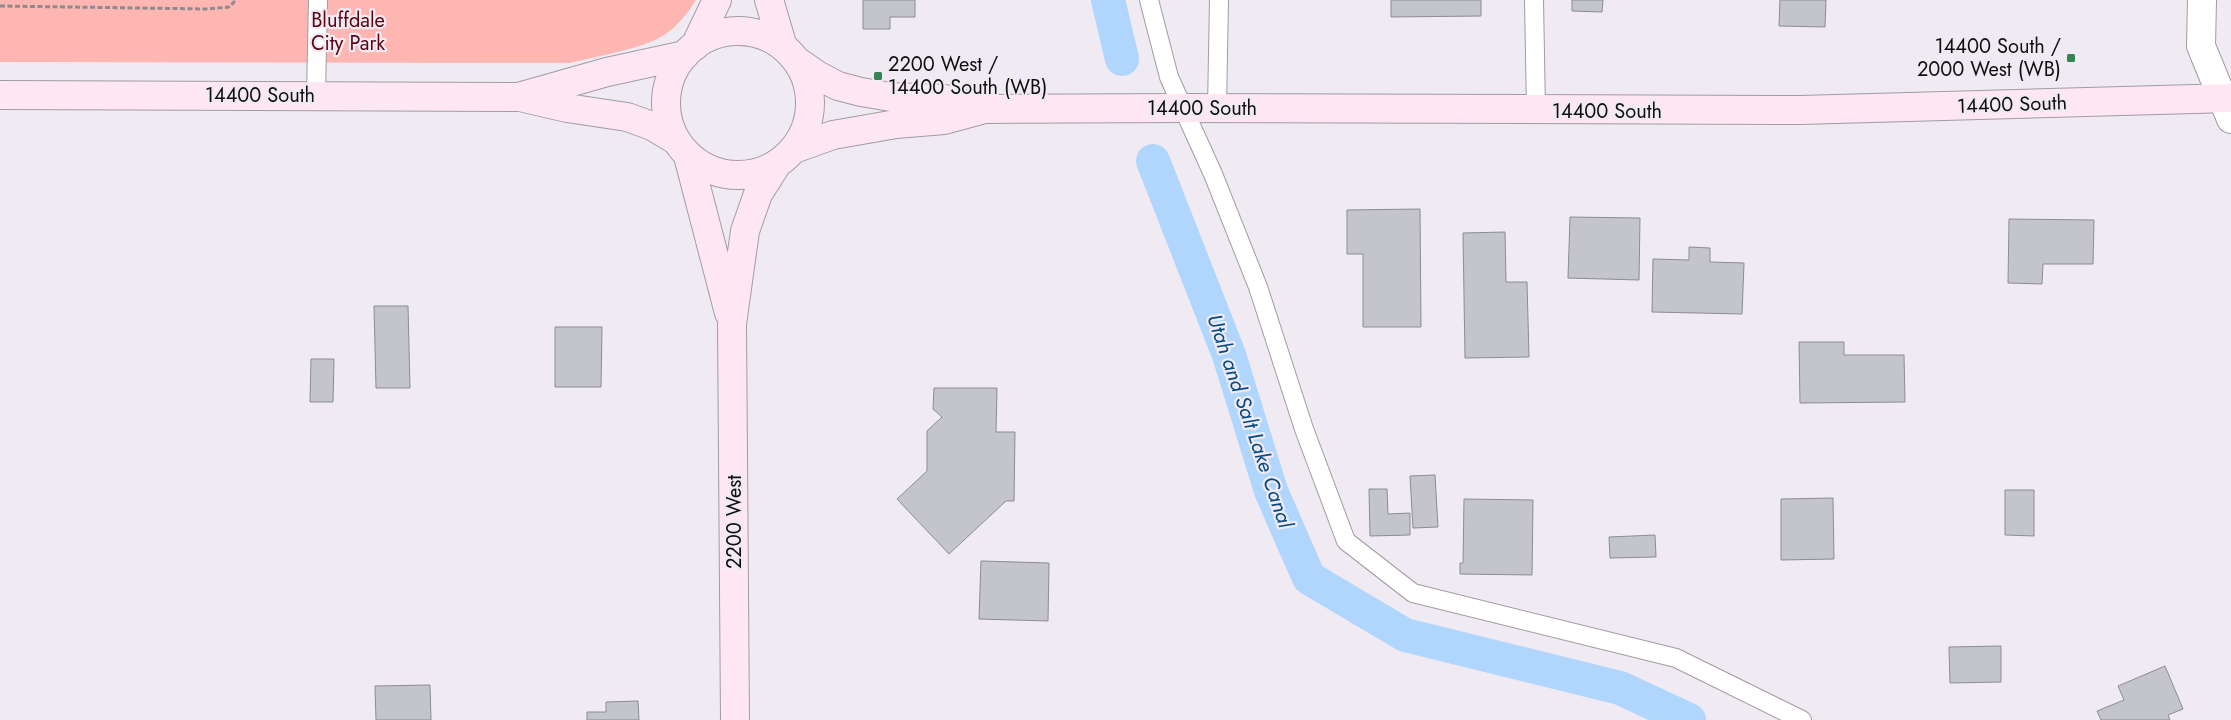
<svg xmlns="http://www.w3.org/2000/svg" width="2231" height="720" font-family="Jost,sans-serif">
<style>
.green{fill:#feb6b3}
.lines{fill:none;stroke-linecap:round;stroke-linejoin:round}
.canal{stroke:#b1d6fe;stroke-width:34}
.building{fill:#c4c4cd;stroke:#8c8c94}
.lane-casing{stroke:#a19ca3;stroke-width:20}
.street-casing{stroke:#a19ca3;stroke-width:30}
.secondary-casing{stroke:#a19ca3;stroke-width:30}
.path{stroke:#8e8a8f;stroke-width:3;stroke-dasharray:5 2.5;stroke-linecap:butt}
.lane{stroke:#fff;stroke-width:18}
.street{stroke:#fff;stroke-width:28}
.secondary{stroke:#fee7f2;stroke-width:28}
.poi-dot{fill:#378453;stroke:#f0eaf2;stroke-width:2}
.labels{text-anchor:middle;stroke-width:4.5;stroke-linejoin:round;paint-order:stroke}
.park-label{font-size:20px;fill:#5a0411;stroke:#f0eaf2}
.poi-label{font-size:20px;fill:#0f0e10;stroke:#f0eaf2;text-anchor:end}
.street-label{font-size:20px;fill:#0f0e10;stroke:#f0eaf2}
.water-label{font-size:21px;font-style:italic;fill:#044b86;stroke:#f0eaf2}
</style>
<rect width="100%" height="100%" fill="#f0eaf2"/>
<path class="green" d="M 0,0 L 696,0 C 686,16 673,32 655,40 C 634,50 594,57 570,63 L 0,62 Z"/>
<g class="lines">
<path class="canal" d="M 1108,0 L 1122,59
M 1153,161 L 1229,355 L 1271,491 L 1309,578 L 1405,635 L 1620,688 L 1689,720"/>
</g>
<path class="building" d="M 863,0 L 915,0 L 915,17 L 890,17 L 890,29 L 863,29 Z
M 1391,0 L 1481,0 L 1481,16 L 1391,17 Z
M 1572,0 L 1603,0 L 1602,12 L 1572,11 Z
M 1780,0 L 1826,0 L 1825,27 L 1779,26 Z
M 1420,209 L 1421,327 L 1363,327 L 1363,254 L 1347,254 L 1347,210 Z
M 1570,217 L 1640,218 L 1639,280 L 1568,278 Z
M 2009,219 L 2094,220 L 2093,264 L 2043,264 L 2042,284 L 2008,283 Z
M 1505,232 L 1506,282 L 1527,282 L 1529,357 L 1465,358 L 1463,233 Z
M 1689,247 L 1710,248 L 1710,262 L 1744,263 L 1742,314 L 1652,312 L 1653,259 L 1689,260 Z
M 374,306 L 408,306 L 410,388 L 376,388 Z
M 555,327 L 602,327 L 601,387 L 555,387 Z
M 1799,342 L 1844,342 L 1844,355 L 1904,355 L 1905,402 L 1800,403 Z
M 311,359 L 334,359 L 333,402 L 310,402 Z
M 934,388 L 997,388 L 996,432 L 1015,432 L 1014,501 L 1006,501 L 949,554 L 897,499 L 927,471 L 927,431 L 942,417 L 933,409 Z
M 1435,475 L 1438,527 L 1413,528 L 1410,476 Z
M 1369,489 L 1387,489 L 1388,514 L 1410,513 L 1410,535 L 1370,536 Z
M 2005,490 L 2034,490 L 2034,536 L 2005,535 Z
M 1833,498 L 1834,559 L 1781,560 L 1781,499 Z
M 1464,499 L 1533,500 L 1532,575 L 1460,574 L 1460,563 L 1463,563 Z
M 1655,535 L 1656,557 L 1610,558 L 1609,537 Z
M 981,561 L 1049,563 L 1048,621 L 979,619 Z
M 2001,646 L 2001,682 L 1950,683 L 1949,647 Z
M 2165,666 L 2183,709 L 2168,715 L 2170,720 L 2101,720 L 2097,711 L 2124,700 L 2118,686 Z
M 430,685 L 431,720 L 376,720 L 375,686 Z
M 638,701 L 639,720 L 587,720 L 587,712 L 606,712 L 606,702 Z"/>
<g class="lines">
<defs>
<path id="lane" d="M 1149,0 L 1169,77 L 1213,174 L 1258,287 L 1304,429 L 1346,541 L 1413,593 L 1676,658 L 1802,720
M 1534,0 L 1536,111
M 316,95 L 318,0
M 1217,108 L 1219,0"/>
<path id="street" d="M 2202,0 L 2201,46 L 2231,119"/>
<path id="secondary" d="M 769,0 L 783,47
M666 103a72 72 0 1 1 144 0a72 72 0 1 1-144 0Z
M 695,46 L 717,0
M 797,61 L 817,75 L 838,86 L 861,92 L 891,97 L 945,99 L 983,109 L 1183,108 L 1800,110 L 2231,98
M 0,95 L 520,97 L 567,108 L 627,117 L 652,126 L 677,141
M 522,96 L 607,72 L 685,55
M 794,149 L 833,135 L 896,124 L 944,120 L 981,110
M 688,156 L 729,313
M 735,720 L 732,324 L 745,231 L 758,194 L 777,164"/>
</defs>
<use href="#lane" class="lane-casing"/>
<use href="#street" class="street-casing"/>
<use href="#secondary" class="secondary-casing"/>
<path class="path" d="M 0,6 L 208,9 L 229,7 L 236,0"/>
<use href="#lane" class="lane"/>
<use href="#street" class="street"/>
<use href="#secondary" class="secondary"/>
</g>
<g class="poi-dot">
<rect x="2066" y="53" width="10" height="10" rx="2.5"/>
<rect x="873" y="71" width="10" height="10" rx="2.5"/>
</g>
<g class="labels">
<g class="park-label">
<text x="348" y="27">Bluffdale<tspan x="348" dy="23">City Park</tspan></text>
</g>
<g class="poi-label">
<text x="2061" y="53">14400 South /<tspan x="2061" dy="23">2000 West (WB)</tspan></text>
<text x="888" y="71" text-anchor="start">2200 West /<tspan x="888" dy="23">14400 South (WB)</tspan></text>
</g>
<g class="street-label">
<text x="260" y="102">14400 South</text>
<text transform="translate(2012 104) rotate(-2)" y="7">14400 South</text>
<text x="1202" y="115">14400 South</text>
<text x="1607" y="118">14400 South</text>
<text transform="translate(734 522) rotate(-90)" y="7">2200 West</text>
</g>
<g class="water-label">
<text transform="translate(1250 421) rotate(71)" y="7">Utah and Salt Lake Canal</text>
</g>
</g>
</svg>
